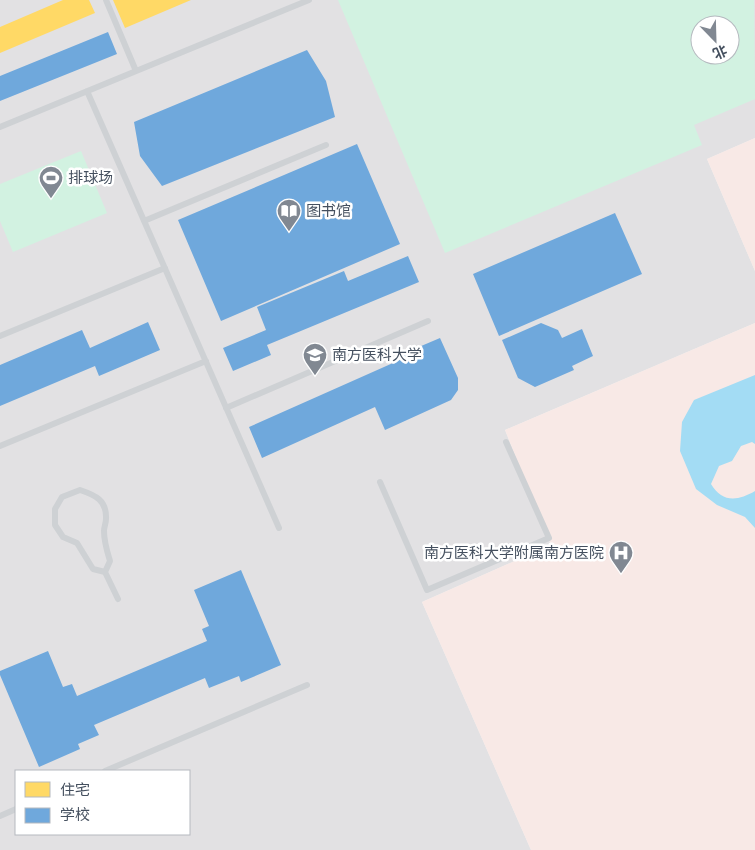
<svg xmlns="http://www.w3.org/2000/svg" width="755" height="850" font-family="Arial,'Noto Sans SC',sans-serif">
<style>
.education{fill:#e2e1e3;fill-rule:evenodd}
.medical{fill:#f8e9e6}
.green{fill:#d2f2e1;fill-rule:evenodd}
.water{fill:#a3dcf4}
.homes{fill:#ffd966}
.schools{fill:#6fa8dc}
.lines{fill:none;stroke-linecap:round;stroke-linejoin:round}
.lane{stroke:#ced1d4;stroke-width:6}
.labels{text-anchor:middle;stroke-width:5;stroke-linejoin:round;paint-order:stroke}
.poi-label{font-size:15px;fill:#45505f;stroke:#fff;text-anchor:start}
</style>
<rect width="100%" height="100%" fill="#f1f0f0"/>
<path class="education" d="M 0,0 L 755,0 L 755,138 L 707,159 L 755,271 L 755,323 L 505,430 L 551,545 L 422,602 L 531,850 L 0,850 ZM 700,25 L 730,25 L 730,55 L 700,55 ZM 16,771 L 189,771 L 189,834 L 16,834 Z"/>
<path class="medical" d="M 755,138 L 755,271 L 707,159 Z
M 755,323 L 755,850 L 531,850 L 422,602 L 551,545 L 505,430 Z"/>
<path class="green" d="M 338,0 L 754,0 L 755,99 L 694,125 L 702,145 L 445,253 ZM 700,25 L 730,25 L 730,55 L 700,55 Z
M 81,151 L 107,213 L 13,252 L 0,221 L 0,184 Z"/>
<path class="water" d="M 755,375 L 755,444 L 752,442 L 741,446 L 732,461 L 719,466 L 711,484 C 722,503 738,501 755,491 L 755,528 L 745,517 L 717,505 L 696,489 L 680,451 L 682,422 L 694,400 Z"/>
<path class="homes" d="M 63,0 L 89,0 L 95,13 L 0,53 L 0,27 Z
M 113,0 L 191,0 L 125,28 Z"/>
<path class="schools" d="M 108,32 L 117,54 L 0,101 L 0,76 Z
M 307,50 L 326,81 L 335,117 L 162,186 L 140,156 L 134,122 Z
M 357,144 L 400,244 L 221,321 L 178,220 Z
M 615,213 L 642,274 L 499,336 L 473,274 Z
M 408,256 L 419,282 L 267,345 L 271,355 L 233,371 L 223,348 L 266,330 L 257,307 L 344,271 L 348,281 Z
M 148,322 L 160,350 L 99,376 L 95,366 L 0,406 L 0,365 L 82,330 L 90,348 Z
M 541,323 L 558,330 L 562,338 L 582,329 L 593,356 L 572,366 L 574,370 L 535,387 L 518,378 L 502,340 Z
M 440,338 L 458,378 L 458,390 L 451,400 L 385,430 L 375,407 L 262,458 L 249,427 L 402,359 L 400,355 Z
M 241,570 L 281,665 L 241,682 L 239,676 L 209,688 L 205,678 L 94,725 L 99,735 L 78,744 L 80,749 L 39,767 L 0,675 L 0,671 L 48,651 L 63,687 L 72,684 L 77,696 L 207,641 L 202,629 L 209,626 L 194,590 Z"/>
<g class="lines">
<path class="lane" d="M 106,0 L 136,71
M 87,91 L 279,528
M 0,127 L 309,0
M 144,221 L 326,145
M 0,336 L 165,268
M 226,408 L 428,321
M 0,446 L 206,361
M 380,482 L 427,590 L 549,538 L 506,442
M 80,490 C 95,495 107,500 106,519 C 106,523 104,527 104,531 C 104,542 107,551 110,561 L 105,572 L 93,569 L 77,543 L 63,537 L 55,525 L 55,509 L 62,497 Z
M 105,572 L 118,599
M 105,771 L 307,685
M 0,816 L 16,809"/>
</g>
<defs>
<symbol id="stadium-pin" viewBox="-11 -11 22 30"><path d="M0 17L-7.5 6A9.5 9.5 0 1 1 7.5 6Z" fill="#818892" stroke="#fff"/><path d="M0-5a6.5 5 0 1 0 0 10a6.5 5 0 1 0 0-10ZM-3.5-1.8h7v3.6h-7Z" fill="#fff"/></symbol>
<symbol id="library-pin" viewBox="-11 -11 22 30"><path d="M0 17L-7.5 6A9.5 9.5 0 1 1 7.5 6Z" fill="#818892" stroke="#fff"/><path d="M-6-4Q-3-5.5-.7-3.5V5Q-3 3-6 4ZM6-4Q3-5.5 .7-3.5V5Q3 3 6 4Z" fill="#fff"/></symbol>
<symbol id="university-pin" viewBox="-11 -11 22 30"><path d="M0 17L-7.5 6A9.5 9.5 0 1 1 7.5 6Z" fill="#818892" stroke="#fff"/><path d="M0-5L7-2L0 1L-7-2ZM-4 1L0 2.5L4 1V4Q0 6-4 4Z" fill="#fff"/></symbol>
<symbol id="hospital-pin" viewBox="-11 -11 22 30"><path d="M0 17L-7.5 6A9.5 9.5 0 1 1 7.5 6Z" fill="#818892" stroke="#fff"/><path d="M-5-5h3v3.5h4V-5h3V5h-3V1.5h-4V5h-3Z" fill="#fff"/></symbol>
</defs>
<g fill-rule="evenodd">
<use href="#stadium-pin" x="37" y="164" width="28" height="38"/>
<use href="#library-pin" x="275" y="197" width="28" height="38"/>
<use href="#university-pin" x="301" y="341" width="28" height="38"/>
<use href="#hospital-pin" x="607" y="539" width="28" height="38"/>
</g>
<g class="labels">
<g class="poi-label">
<text x="68" y="183">排球场</text>
<text x="306" y="216">图书馆</text>
<text x="332" y="360">南方医科大学</text>
<text x="604" y="558" text-anchor="end">南方医科大学附属南方医院</text>
</g>
</g>
<rect x="15" y="770" width="175" height="65" fill="#ffffff" stroke="#b5b9bf"/>
<rect x="25" y="782" width="25" height="15" fill="#ffd966" stroke="#b5b9bf"/>
<text x="60" y="795" font-size="15" fill="#45505f">住宅</text>
<rect x="25" y="808" width="25" height="15" fill="#6fa8dc" stroke="#b5b9bf"/>
<text x="60" y="820" font-size="15" fill="#45505f">学校</text>
<g transform="translate(715 40) rotate(157)"><circle r="24" fill="#ffffff" stroke="#b5b9bf"/>
<path d="M0-4L9 19L0 12L-9 19Z" fill="#818892"/>
<text y="-8" font-size="14" font-weight="bold" text-anchor="middle" fill="#45505f">北</text>
</g>
</svg>
